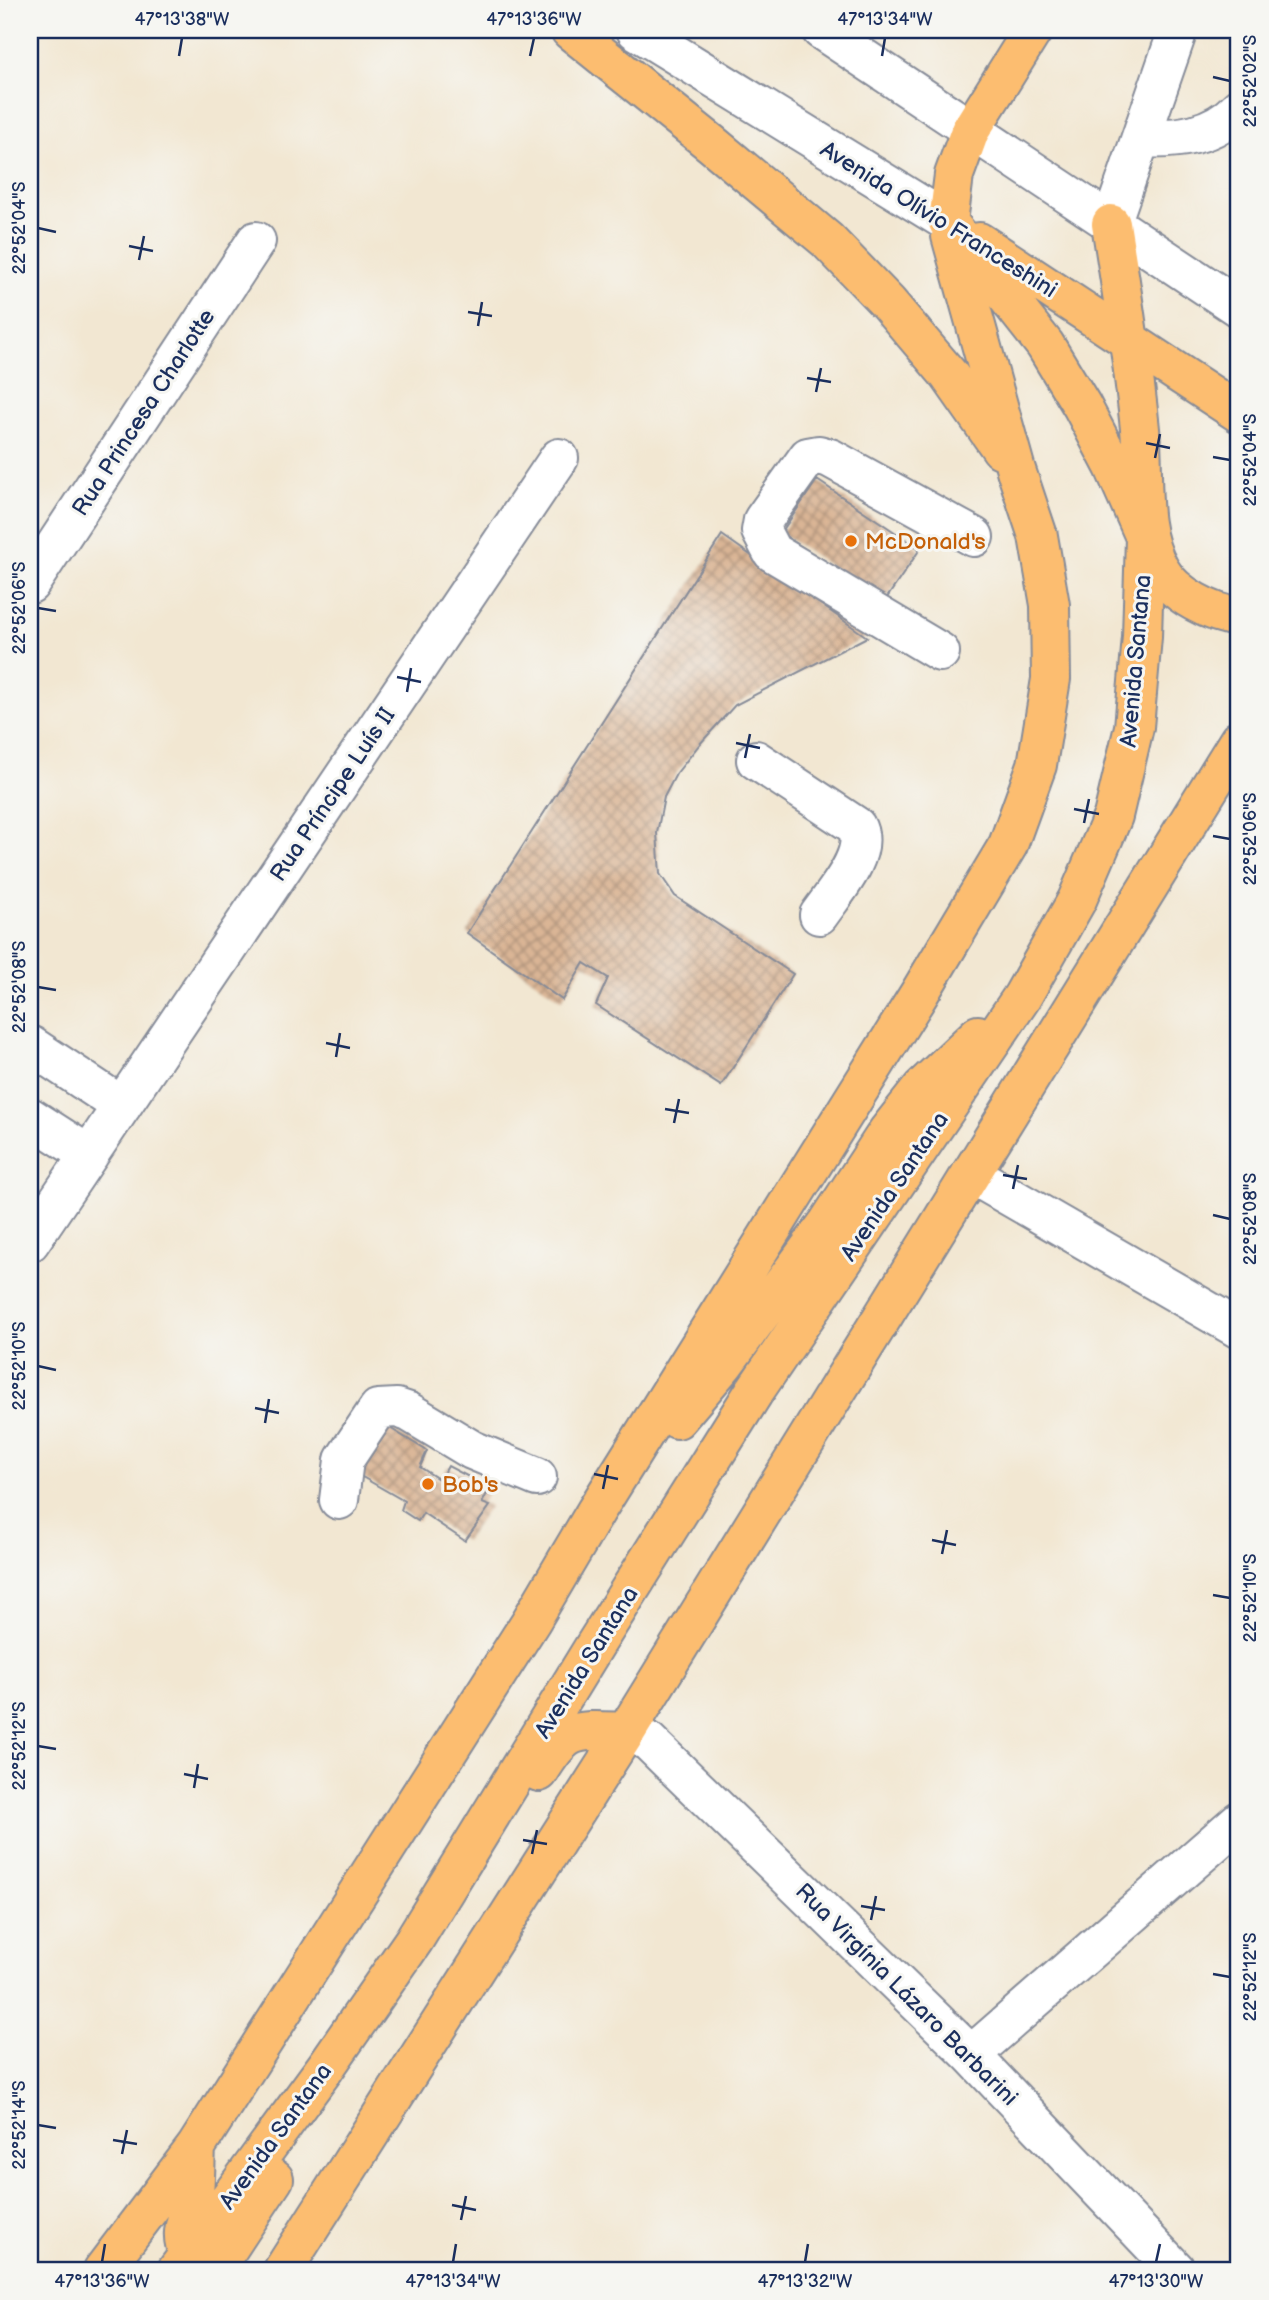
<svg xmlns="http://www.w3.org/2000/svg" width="1269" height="2300" font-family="'Balsamiq Sans',sans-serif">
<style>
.building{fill:url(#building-cross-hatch)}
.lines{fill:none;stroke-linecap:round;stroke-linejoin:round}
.minor-casing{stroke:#868b98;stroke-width:42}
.major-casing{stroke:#868b98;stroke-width:42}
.minor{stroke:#fff;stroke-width:38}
.major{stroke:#fcbd6f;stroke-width:38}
.ticks{fill:none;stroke:#1b2f5e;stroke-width:2.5}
.food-dot{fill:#e8710a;stroke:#f6f6f2;stroke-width:2.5}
.labels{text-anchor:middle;stroke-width:6;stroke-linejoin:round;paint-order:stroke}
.street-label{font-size:23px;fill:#1b2f5e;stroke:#f6f6f2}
.food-label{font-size:23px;fill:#c56008;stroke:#f6f6f2;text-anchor:start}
.neatline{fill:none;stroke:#1b2f5e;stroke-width:2.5}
.ticks-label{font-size:18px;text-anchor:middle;fill:#1b2f5e}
</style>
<defs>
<pattern id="building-cross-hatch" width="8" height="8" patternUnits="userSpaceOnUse" patternTransform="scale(1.75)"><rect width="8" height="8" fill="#dab595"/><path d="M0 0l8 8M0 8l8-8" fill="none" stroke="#b0947d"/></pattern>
</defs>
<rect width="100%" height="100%" fill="#f6f6f2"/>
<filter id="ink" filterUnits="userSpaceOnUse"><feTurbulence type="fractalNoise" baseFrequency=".0143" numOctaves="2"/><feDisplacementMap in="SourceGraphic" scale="14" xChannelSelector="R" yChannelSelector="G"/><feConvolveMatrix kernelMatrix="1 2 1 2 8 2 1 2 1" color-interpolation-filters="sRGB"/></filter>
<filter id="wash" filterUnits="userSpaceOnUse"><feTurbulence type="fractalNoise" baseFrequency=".00686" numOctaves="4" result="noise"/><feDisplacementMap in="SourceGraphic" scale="28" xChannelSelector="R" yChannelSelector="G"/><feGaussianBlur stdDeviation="1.57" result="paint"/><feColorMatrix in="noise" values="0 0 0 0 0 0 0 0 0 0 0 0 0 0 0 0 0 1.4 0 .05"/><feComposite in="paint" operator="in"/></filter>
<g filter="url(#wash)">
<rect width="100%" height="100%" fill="#f2e7d2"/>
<g id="blocks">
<path class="building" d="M 817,480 L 920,549 L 884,602 L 781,533 Z
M 722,535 L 867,637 L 735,705 L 699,745 L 676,774 L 664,797 L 657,833 L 660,874 L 675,896 L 793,974 L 721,1086 L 596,1005 L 608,978 L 584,963 L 562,1000 L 467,933 Z
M 388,1427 L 427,1451 L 420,1467 L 440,1480 L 448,1466 L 490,1488 L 482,1503 L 490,1506 L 465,1541 L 423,1513 L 418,1521 L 401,1510 L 404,1501 L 357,1474 Z"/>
</g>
</g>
<g filter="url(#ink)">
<use href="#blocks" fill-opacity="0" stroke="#868b98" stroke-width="2"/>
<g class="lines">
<defs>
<path id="minor" d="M 636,30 L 948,222
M 821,30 L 1239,308
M 1141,138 C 1177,140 1213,136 1239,108
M 1111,224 L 1178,30
M 30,584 L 256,241
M 940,652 L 772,552 L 761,531 L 763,520 L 808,457 L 819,455 L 830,458 L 974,537
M 756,760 L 856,826 C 871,853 834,893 819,915
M 30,1045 L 122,1106
M 30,1117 L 89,1155
M 971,1174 L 1239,1329
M 30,1242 L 559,458
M 339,1500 L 344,1460 L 378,1409 L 397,1408 L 409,1412 L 472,1450 L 537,1477
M 626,1732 L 648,1741 L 971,2055 L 1176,2270
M 971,2055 L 1239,1821"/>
<path id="major" d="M 570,30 L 712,144 L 827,240 L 888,303 L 949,375 L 1001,449
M 1111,224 C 1122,292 1133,360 1140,429 C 1145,476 1136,528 1160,570 C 1174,595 1212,614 1239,617
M 979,242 L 1239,413
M 677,1419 L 724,1364 L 828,1223 L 888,1131 L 922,1088 L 978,1035
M 539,1772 C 567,1726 575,1730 626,1732
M 190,2259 C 178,2231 186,2225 193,2198 C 196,2182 195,2163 196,2147 L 531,1621 L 596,1511 L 919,994 L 1008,845 L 1037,765 L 1051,679 L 1050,605 L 1038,536 L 1016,470 L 951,236
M 103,2270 L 196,2147
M 177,2270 L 325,2068 L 414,1940 L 595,1645 L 754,1392 L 1022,997 L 1077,900 L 1113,816 L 1134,727 L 1142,637 L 1145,537 L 1114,467 L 1082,406 L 1045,345 L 948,222 L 954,175 L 970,131 L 1033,30
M 214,2270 L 274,2179
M 283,2270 L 626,1732 L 1239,740"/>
</defs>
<use href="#minor" class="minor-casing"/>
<use href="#major" class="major-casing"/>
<use href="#minor" class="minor"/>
<use href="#major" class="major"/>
</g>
</g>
<path class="ticks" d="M 179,56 L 182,38M 530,56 L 534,38M 882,56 L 885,38M 1213,77 L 1230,81M 38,228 L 56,232M 129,246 L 153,251M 139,260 L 144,236M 468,312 L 492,316M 478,326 L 482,302M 807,378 L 831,382M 816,392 L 821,368M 1146,443 L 1170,448M 1213,457 L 1230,460M 1155,458 L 1160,434M 38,608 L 56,611M 397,677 L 421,682M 407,692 L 411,668M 736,743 L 760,748M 745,758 L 750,734M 1074,809 L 1099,814M 1084,823 L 1089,799M 1213,836 L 1230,839M 38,987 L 56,990M 326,1043 L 350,1048M 336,1057 L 340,1033M 665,1109 L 689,1113M 674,1123 L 679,1099M 1003,1175 L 1027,1179M 1013,1189 L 1018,1165M 1213,1215 L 1230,1219M 38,1366 L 56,1370M 255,1408 L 279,1413M 265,1423 L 269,1399M 594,1474 L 618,1479M 603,1489 L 608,1465M 932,1540 L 956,1545M 942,1554 L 947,1530M 1213,1595 L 1230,1598M 38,1746 L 56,1749M 184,1774 L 208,1779M 194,1788 L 198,1764M 523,1840 L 547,1844M 532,1854 L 537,1830M 861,1906 L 885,1910M 871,1920 L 876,1896M 1213,1974 L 1230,1977M 38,2125 L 56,2128M 113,2140 L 137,2144M 122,2154 L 127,2130M 452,2205 L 476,2210M 461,2220 L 466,2196M 102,2262 L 105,2244M 453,2262 L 456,2244M 805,2262 L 808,2244M 1156,2262 L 1160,2244"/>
<g class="food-dot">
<circle cx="851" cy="541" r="7"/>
<circle cx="428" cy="1484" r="7"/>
</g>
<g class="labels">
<g class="street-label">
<text transform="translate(939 219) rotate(32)" y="8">Avenida Olívio Franceshini</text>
<text transform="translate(143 412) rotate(-57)" y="8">Rua Princesa Charlotte</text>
<text transform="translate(1135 661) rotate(-85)" y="8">Avenida Santana</text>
<text transform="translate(332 794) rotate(-56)" y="8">Rua Príncipe Luís II</text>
<text transform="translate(894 1186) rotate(-56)" y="8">Avenida Santana</text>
<text transform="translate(586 1662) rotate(-58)" y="8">Avenida Santana</text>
<text transform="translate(907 1994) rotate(45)" y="8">Rua Virgínia Lázaro Barbarini</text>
<text transform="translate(275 2136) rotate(-54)" y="8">Avenida Santana</text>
</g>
<g class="food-label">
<text x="865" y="549">McDonald's</text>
<text x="442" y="1492">Bob's</text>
</g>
</g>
<rect width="1269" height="2300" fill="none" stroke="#f6f6f2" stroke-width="77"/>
<rect x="38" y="38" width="1192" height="2224" class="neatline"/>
<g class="ticks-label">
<text x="182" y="25">47°13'38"W</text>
<text x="534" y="25">47°13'36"W</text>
<text x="885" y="25">47°13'34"W</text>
<text transform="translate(1250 81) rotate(-90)" y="6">22°52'02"S</text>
<text transform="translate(19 228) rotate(-90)" y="6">22°52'04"S</text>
<text transform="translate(1250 460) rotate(-90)" y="6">22°52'04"S</text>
<text transform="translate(19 608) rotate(-90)" y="6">22°52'06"S</text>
<text transform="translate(1250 839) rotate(-90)" y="6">22°52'06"S</text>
<text transform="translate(19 987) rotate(-90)" y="6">22°52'08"S</text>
<text transform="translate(1250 1219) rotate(-90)" y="6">22°52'08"S</text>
<text transform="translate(19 1366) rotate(-90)" y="6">22°52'10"S</text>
<text transform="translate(1250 1598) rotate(-90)" y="6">22°52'10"S</text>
<text transform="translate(19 1746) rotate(-90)" y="6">22°52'12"S</text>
<text transform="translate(1250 1977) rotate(-90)" y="6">22°52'12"S</text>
<text transform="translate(19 2125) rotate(-90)" y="6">22°52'14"S</text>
<text x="102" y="2287">47°13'36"W</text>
<text x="453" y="2287">47°13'34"W</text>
<text x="805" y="2287">47°13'32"W</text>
<text x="1156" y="2287">47°13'30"W</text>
</g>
</svg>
